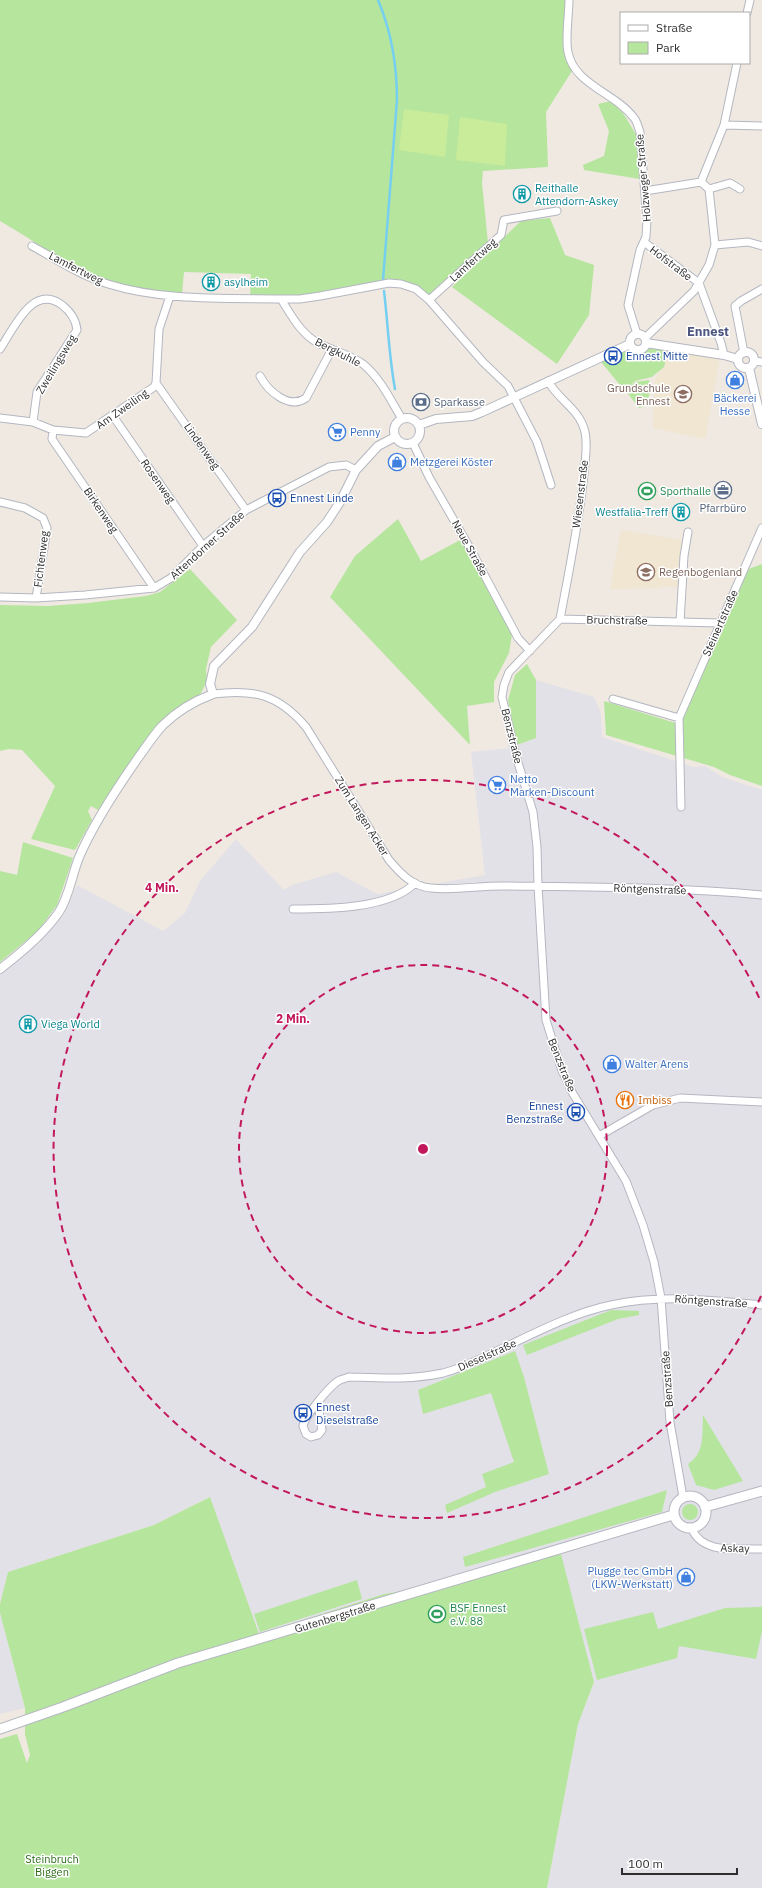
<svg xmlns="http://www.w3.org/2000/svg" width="762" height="1888" font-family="'IBM Plex Sans',sans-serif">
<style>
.industrial{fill:#e3e1e8}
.education{fill:#f0e6d1}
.green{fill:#b6e59e}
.pitch{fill:#c9ec9a}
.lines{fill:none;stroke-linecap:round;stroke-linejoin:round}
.stream{stroke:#75cff0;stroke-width:2.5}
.minor-casing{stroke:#b4b7c1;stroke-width:9}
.tertiary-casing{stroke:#b4b7c1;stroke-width:10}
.secondary-casing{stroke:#b4b7c1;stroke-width:11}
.minor{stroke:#fff;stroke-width:7}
.tertiary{stroke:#fff;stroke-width:8}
.secondary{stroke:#fff;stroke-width:9}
.ring{fill:none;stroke:#c2185b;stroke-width:2;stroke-dasharray:7 5}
.labels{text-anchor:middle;stroke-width:3;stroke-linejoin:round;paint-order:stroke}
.street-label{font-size:11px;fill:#2e2e2e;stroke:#fff}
.culture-label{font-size:11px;fill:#0d838f;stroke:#fff;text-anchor:start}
.transit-label{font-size:11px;fill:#164399;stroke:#fff;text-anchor:start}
.education-label{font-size:11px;fill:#785e54;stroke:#fff;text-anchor:end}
.shop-label{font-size:11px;fill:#366cbe;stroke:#fff;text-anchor:start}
.service-label{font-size:11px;fill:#4e5e75;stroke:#fff;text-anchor:start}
.leisure-label{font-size:11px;fill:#27864d;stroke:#fff;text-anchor:start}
.food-label{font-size:11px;fill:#c56008;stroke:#fff;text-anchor:start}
.park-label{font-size:11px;fill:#2c6e1b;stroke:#fff}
.quarter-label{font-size:13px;font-weight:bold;fill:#4d5680;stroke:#fff}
.centre{fill:#c2185b;stroke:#fff;stroke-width:2}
.ring-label{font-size:12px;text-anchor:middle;font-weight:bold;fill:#c2185b;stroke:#fff;stroke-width:3;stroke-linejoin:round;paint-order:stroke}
</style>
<rect width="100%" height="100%" fill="#efe9e1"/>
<path class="industrial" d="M 536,680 L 594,697 L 601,713 L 602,737 L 694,767 L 705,766 L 722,777 L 762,790 L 762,1888 L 547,1888 L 578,1724 L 594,1682 L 453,1582 L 384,1594 L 259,1634 L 209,1497 L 154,1525 L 8,1572 L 0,1604 L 0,973 L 38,944 L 64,915 L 77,885 L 163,931 L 185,913 L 200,881 L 236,839 L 284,890 L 292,885 L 336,872 L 377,894 L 485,875 L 471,752 L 509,748 L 536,738 Z
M 0,1613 L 25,1708 L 0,1714 Z"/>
<path class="education" d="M 671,349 L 720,357 L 705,439 L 653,428 L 655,380 Z
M 621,530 L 682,540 L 677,587 L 663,586 L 661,588 L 610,589 Z"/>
<path class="green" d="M 0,0 L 565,0 L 564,52 L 572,71 L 546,112 L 548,167 L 483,171 L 482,183 L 488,243 L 430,295 L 418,286 L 394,279 L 304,297 L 250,298 L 251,274 L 184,272 L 182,294 C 153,292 121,288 95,276 C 62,261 31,239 0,221 Z
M 611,101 L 623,113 L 637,136 L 640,179 L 584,170 L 583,165 L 604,156 L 609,131 L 598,104 Z
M 550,218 L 565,255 L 594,265 L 589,315 L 557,364 L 452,287 L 521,221 Z
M 669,347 L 664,367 L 652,377 L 635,381 L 624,390 L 601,362 L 626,350 C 641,357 639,352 651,348 C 656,347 663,348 669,347 Z
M 649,380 L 650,392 L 646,406 L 639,408 L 625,390 L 635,382 Z
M 398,519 L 421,561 L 462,539 L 512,634 L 509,653 L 494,682 L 494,702 L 467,706 L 470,745 L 330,597 L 355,556 Z
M 762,564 L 762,786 L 730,775 L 714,767 L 606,735 L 604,701 L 682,725 L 683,716 L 746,570 Z
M 190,569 L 237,620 L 211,647 L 206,669 L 207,681 L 200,695 L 177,708 L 154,728 L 98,810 L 91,806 L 88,811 L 92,820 L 75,850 L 31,839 L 55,786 L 22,750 L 9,749 L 0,751 L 0,605 L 48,606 L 88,603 L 146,596 L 160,592 Z
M 527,664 L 536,680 L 536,738 L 517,745 L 508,700 L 515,675 Z
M 23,842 L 73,858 L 57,905 L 38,931 L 0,962 L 0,871 L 17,875 Z
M 611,1310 L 639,1311 L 639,1315 L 618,1319 L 527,1355 L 523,1345 Z
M 515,1351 L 524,1377 L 549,1474 L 495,1492 L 447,1513 L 445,1505 L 486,1487 L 482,1474 L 514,1462 L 491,1393 L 423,1414 L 418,1390 Z
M 703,1415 L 743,1481 L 714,1490 L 696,1485 L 688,1464 C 705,1453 702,1434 703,1415 Z
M 667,1490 L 662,1512 L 465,1567 L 463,1557 Z
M 210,1497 L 259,1634 L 384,1594 L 453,1582 L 561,1554 L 594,1682 L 578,1724 L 547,1888 L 0,1888 L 0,1739 L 17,1734 L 27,1763 L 30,1755 L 25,1734 L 25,1708 L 0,1613 L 0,1604 L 8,1572 L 154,1525 Z
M682 1512a8 8 0 1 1 16 0a8 8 0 1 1-16 0Z
M 357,1580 L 362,1599 L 260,1632 L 254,1614 Z
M 762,1604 L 762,1631 L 756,1659 L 679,1646 L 677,1658 L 597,1680 L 584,1629 L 653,1612 L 658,1629 L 725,1608 L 761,1607 Z"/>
<path class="pitch" d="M 404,109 L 449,115 L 445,157 L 399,150 Z
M 460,117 L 507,124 L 505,166 L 456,160 Z"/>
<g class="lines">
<path class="stream" d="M 378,0 C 392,33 397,64 397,100 L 383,280
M 384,291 C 388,324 389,357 395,389"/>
<defs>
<path id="minor" d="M 569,0 C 569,14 565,40 568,52 C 574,85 616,93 634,118 C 637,121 638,127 640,132 L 647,220 L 646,237 L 640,250 L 628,305 L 637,334
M 747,13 L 750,0
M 724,125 L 762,126
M 709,189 L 730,183 L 740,189
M 645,191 L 701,182 L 724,125 L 737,63
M 644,242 L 699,283 L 721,343 L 724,355
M 715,245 L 748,242 L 762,246
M 32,246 C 56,259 81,276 108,284 C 162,301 225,298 281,299 C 291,315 301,334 318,343 C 333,351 349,354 363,364 C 381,379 390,399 402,419
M 281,299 L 300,299 L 320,296 L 389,283 L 401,284 L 416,289 L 429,300 L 483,362 L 508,386 L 537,442 L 551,485
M 429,300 L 501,235 L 504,220 L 557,211
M 645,338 L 694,291 L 709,265 L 715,245 L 709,189 L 701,182
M 0,349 C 14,328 33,283 62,305 C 71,312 76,319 77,330 L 37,392 L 33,422
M 744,353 L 735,306 L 741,301 L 762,289
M 754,361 L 762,362
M 260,376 C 268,391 289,410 306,398 L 332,349
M 548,381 C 558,400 580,409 585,432 C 588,445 585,461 584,474 C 579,523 569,571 560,619
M 156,383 L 246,510
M 113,416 L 203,546
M 0,418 L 33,422 L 53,430 L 86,433 L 154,387 L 156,383 L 159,329 L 170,296
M 53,430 L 52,439 L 154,588
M 413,443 L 429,477 L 471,550 L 518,638 L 530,651
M 0,502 L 25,508 L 43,518 L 47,528 L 36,598
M 0,597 L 36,598 L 85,595 L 154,588 L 171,578 L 203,546 L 246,510 L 329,467 L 346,465 L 356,470
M 680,622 L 684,556 L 688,532
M 213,694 C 254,689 278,694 306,727 L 389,860 C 400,873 413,887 431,888 C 456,891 482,885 507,886 C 591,887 678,887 762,895
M 613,699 L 679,718
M 681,807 L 679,718 L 762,528
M 293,909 C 327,909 390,909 415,883
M 599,1136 L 653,1105 L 680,1098 L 762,1102
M 318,1404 L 322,1430 L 318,1435 L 311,1437 L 306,1434 L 303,1426 C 305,1416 330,1385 340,1380 C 343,1379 346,1378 349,1377 C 381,1378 411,1380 443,1373 C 463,1368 482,1358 501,1349 C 537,1332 573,1313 611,1305 C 662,1294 711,1300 762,1305
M 683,1497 L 670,1422 L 661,1298 L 654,1262 L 643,1225 L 626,1181 L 572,1092 L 561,1068 L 546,1020 L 538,886 L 537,847 L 533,812 L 516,756 L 502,697 L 504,685 L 509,672 L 560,619 L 719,623
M 692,1529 C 703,1555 738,1548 762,1549"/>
<path id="tertiary" d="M630 342a8 8 0 1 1 16 0a8 8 0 1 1-16 0Z
M 646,343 L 724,355 L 738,359
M738 360a8 8 0 1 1 16 0a8 8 0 1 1-16 0Z
M 749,368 L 762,424
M394 431a13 13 0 1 1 26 0a13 13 0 1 1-26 0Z
M 419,425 L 436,419 L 472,416 L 482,412 L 630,344
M 0,969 C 21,953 44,934 59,912 C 70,895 72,873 80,855 C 95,821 117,788 138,758 C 146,747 153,736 162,726 C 176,712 194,701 213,694 L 210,684 L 214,666 L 252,627 L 300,552 L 327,522 L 340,502 L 356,470 L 378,446 L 395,437"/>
<path id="secondary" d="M674 1512a16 16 0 1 1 32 0a16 16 0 1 1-32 0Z
M 705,1507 L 762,1491
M 0,1729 L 63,1707 L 178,1663 L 673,1515"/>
</defs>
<use href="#minor" class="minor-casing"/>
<use href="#tertiary" class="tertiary-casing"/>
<use href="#secondary" class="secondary-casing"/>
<use href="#minor" class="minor"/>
<use href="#tertiary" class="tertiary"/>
<use href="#secondary" class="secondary"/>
</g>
<g class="ring">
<circle cx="423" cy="1149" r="184"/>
<path d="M761 1296A369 369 0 1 1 761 1002"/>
</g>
<defs>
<symbol id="building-ring" viewBox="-11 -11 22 22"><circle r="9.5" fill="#fff" stroke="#0f9aa8" stroke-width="1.5"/><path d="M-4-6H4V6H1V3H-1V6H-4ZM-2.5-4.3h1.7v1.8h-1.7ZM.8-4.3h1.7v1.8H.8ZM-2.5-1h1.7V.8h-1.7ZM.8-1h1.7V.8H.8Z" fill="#0f9aa8"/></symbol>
<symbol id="bus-ring" viewBox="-11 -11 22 22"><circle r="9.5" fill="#fff" stroke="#1a4fb4" stroke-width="1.5"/><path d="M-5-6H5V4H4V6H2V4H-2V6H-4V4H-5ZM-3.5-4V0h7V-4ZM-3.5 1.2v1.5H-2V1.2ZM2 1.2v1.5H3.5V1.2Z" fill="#1a4fb4"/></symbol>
<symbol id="shop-ring" viewBox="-11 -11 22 22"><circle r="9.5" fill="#fff" stroke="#3f7fe0" stroke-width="1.5"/><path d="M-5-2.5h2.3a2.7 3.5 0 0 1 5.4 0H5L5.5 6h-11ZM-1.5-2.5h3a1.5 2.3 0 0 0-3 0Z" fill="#3f7fe0"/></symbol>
<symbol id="school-ring" viewBox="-11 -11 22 22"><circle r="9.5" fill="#fff" stroke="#8d6e63" stroke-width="1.5"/><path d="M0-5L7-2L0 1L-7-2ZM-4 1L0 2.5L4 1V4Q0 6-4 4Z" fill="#8d6e63"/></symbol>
<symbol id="bank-ring" viewBox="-11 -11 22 22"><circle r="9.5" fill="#fff" stroke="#5c6f8a" stroke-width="1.5"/><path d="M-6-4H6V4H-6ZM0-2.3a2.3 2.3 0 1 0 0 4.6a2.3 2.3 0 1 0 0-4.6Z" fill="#5c6f8a"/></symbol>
<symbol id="supermarket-ring" viewBox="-11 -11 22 22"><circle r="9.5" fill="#fff" stroke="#3f7fe0" stroke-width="1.5"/><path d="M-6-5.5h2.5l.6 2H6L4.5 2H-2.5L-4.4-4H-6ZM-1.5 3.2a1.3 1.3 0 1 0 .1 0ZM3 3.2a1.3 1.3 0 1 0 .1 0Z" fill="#3f7fe0"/></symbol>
<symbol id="office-ring" viewBox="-11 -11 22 22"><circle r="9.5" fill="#fff" stroke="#5c6f8a" stroke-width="1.5"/><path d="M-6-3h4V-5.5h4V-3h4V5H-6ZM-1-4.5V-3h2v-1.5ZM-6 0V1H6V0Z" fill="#5c6f8a"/></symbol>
<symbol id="stadium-ring" viewBox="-11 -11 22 22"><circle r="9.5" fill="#fff" stroke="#2e9e5b" stroke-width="1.5"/><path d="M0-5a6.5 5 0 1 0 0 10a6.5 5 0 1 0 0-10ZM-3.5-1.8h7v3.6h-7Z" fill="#2e9e5b"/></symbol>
<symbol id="restaurant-ring" viewBox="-11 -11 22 22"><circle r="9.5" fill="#fff" stroke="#e8710a" stroke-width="1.5"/><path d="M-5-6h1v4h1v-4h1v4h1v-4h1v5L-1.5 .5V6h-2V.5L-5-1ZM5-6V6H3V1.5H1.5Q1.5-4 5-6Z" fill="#e8710a"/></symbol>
</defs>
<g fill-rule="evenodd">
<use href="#building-ring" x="512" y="184" width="20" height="20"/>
<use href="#building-ring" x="201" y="272" width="20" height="20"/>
<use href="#bus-ring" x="603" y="346" width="20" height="20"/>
<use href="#shop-ring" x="725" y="370" width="20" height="20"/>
<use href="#school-ring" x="673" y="384" width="20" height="20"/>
<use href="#bank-ring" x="411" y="392" width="20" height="20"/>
<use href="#supermarket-ring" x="327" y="422" width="20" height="20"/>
<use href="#shop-ring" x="387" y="452" width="20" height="20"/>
<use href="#office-ring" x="713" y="480" width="20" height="20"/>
<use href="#stadium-ring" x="637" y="481" width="20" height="20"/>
<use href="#bus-ring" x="267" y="488" width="20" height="20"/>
<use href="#building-ring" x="671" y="502" width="20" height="20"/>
<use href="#school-ring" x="636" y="562" width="20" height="20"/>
<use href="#supermarket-ring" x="487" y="775" width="20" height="20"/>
<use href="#building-ring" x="18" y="1014" width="20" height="20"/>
<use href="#shop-ring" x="602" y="1054" width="20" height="20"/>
<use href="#restaurant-ring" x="615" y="1090" width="20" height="20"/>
<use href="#bus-ring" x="566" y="1102" width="20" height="20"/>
<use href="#bus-ring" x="293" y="1403" width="20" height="20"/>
<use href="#shop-ring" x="676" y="1567" width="20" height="20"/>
<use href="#stadium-ring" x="427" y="1604" width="20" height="20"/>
</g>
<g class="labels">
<g class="street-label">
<text transform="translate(643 178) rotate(-95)" y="4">Holzweger Straße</text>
<text transform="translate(473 260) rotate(-42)" y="4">Lamfertweg</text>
<text transform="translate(671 263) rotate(37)" y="4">Hofstraße</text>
<text transform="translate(76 268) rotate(27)" y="4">Lamfertweg</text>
<text transform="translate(338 352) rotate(27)" y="4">Bergkuhle</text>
<text transform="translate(56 364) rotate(-59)" y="4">Zweilingsweg</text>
<text transform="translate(122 409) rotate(-35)" y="4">Am Zweiling</text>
<text transform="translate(202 446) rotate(55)" y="4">Lindenweg</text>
<text transform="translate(158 481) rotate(55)" y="4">Rosenweg</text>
<text transform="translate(580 494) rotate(-83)" y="4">Wiesenstraße</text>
<text transform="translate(101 510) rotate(56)" y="4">Birkenweg</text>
<text transform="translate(207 545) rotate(-42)" y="4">Attendorner Straße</text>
<text transform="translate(470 548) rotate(61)" y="4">Neue Straße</text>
<text transform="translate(41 559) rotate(-83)" y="4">Fichtenweg</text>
<text transform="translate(617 620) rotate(1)" y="4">Bruchstraße</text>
<text transform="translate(720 623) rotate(-66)" y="4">Steinertstraße</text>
<text transform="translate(512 736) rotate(76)" y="4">Benzstraße</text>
<text transform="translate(362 816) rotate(58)" y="4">Zum Langen Acker</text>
<text transform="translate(650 889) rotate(2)" y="4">Röntgenstraße</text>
<text transform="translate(562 1065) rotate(68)" y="4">Benzstraße</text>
<text transform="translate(711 1301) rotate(4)" y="4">Röntgenstraße</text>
<text transform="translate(487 1355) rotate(-24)" y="4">Dieselstraße</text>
<text transform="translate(667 1379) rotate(-94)" y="4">Benzstraße</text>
<text transform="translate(735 1548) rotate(2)" y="4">Askay</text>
<text transform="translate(335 1617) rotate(-17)" y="4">Gutenbergstraße</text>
</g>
<g class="culture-label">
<text x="535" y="192">Reithalle<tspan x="535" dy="13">Attendorn-Askey</tspan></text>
<text x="224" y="286">asylheim</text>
<text x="668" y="516" text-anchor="end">Westfalia-Treff</text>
<text x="41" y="1028">Viega World</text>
</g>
<g class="transit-label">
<text x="626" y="360">Ennest Mitte</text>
<text x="290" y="502">Ennest Linde</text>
<text x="563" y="1110" text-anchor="end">Ennest<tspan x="563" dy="13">Benzstraße</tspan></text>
<text x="316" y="1411">Ennest<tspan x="316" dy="13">Dieselstraße</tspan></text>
</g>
<g class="education-label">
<text x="670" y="392">Grundschule<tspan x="670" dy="13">Ennest</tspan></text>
<text x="659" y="576" text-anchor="start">Regenbogenland</text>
</g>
<g class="shop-label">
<text x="735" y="402" text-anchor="middle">Bäckerei<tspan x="735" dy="13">Hesse</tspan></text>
<text x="350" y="436">Penny</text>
<text x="410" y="466">Metzgerei Köster</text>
<text x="510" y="783">Netto<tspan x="510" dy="13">Marken-Discount</tspan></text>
<text x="625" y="1068">Walter Arens</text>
<text x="673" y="1575" text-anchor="end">Plugge tec GmbH<tspan x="673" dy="13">(LKW-Werkstatt)</tspan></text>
</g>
<g class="service-label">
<text x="434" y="406">Sparkasse</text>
<text x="723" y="512" text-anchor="middle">Pfarrbüro</text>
</g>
<g class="leisure-label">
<text x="660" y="495">Sporthalle</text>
<text x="450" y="1612">BSF Ennest<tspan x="450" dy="13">e.V. 88</tspan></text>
</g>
<g class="food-label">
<text x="638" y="1104">Imbiss</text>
</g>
<g class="park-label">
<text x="52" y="1863">Steinbruch<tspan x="52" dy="13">Biggen</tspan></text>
</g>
<g class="quarter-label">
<text x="708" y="336">Ennest</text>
</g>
</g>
<circle cx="423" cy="1149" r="6" class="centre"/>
<g class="ring-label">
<text x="162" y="892">4 Min.</text>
<text x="293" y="1023">2 Min.</text>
</g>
<rect x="620" y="12" width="130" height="52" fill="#ffffff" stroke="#ababab"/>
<rect x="628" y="25" width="20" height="6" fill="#ffffff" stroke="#ababab"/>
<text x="656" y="32" font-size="12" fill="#2e2e2e">Straße</text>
<rect x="628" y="42" width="20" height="12" fill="#b6e59e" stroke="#ababab"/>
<text x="656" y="52" font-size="12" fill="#2e2e2e">Park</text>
<path d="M622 1868v6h115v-6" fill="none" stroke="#2e2e2e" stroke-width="2"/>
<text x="628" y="1868" font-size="12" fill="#2e2e2e" stroke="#ffffff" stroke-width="3" paint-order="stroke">100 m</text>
</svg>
